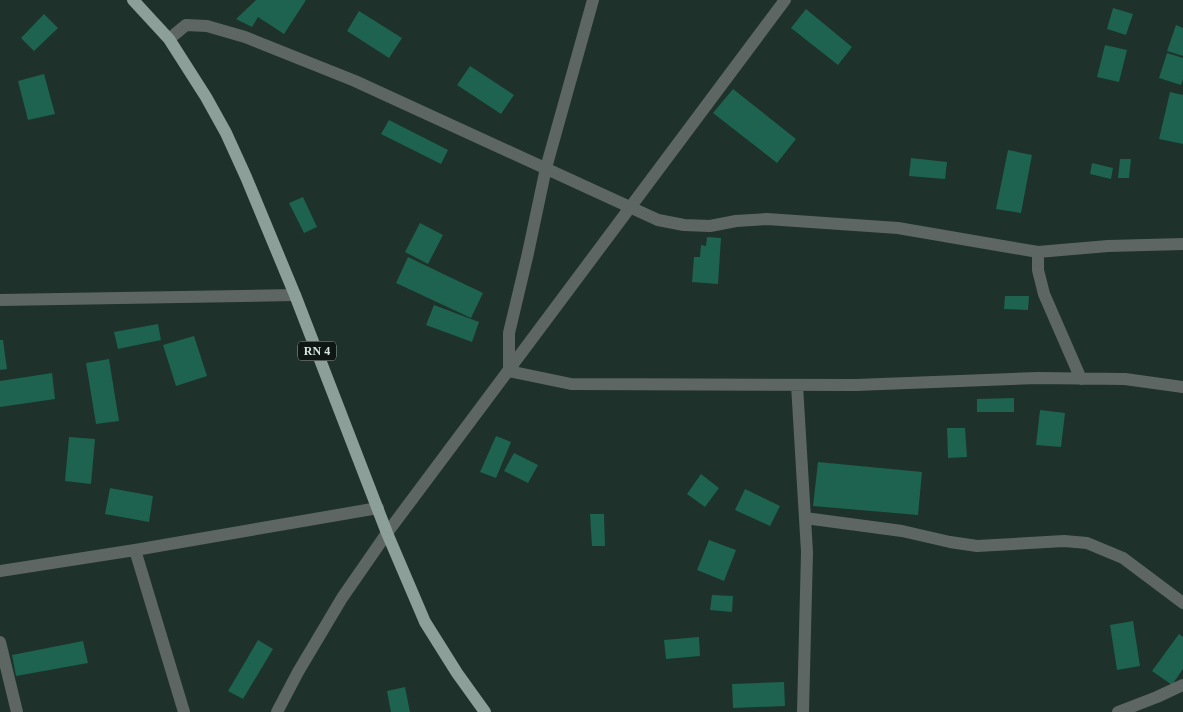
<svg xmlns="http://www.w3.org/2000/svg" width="1183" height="712" font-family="Georgia,serif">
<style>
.building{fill:#1d634f}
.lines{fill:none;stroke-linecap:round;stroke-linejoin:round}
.street{stroke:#5d6663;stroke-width:12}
.primary{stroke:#8c9f98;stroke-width:12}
.labels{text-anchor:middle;stroke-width:4;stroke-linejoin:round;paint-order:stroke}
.shield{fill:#0f1714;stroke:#9ca6a2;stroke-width:1}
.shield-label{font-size:12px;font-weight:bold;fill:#d8e4df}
</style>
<rect width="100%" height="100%" fill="#1e312a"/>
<path class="building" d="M 256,0 L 306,0 L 284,34 L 258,17 L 252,27 L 236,19 Z
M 1113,8 L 1133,14 L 1126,35 L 1107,29 Z
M 806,9 L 852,47 L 838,65 L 791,28 Z
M 359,11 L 402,38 L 389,58 L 347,31 Z
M 44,14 L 58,28 L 34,51 L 21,38 Z
M 1176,25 L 1183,28 L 1183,56 L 1167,51 Z
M 1105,45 L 1127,50 L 1119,82 L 1097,77 Z
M 1167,53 L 1183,58 L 1183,79 L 1181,85 L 1159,78 Z
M 470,66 L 514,95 L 501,114 L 457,85 Z
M 44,74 L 55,114 L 28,120 L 18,81 Z
M 733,89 L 796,139 L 777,163 L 713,113 Z
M 1170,92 L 1183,95 L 1183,144 L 1159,139 Z
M 389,120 L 448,150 L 441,164 L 381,134 Z
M 1008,150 L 1032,155 L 1021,213 L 996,209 Z
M 911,158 L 947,162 L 945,179 L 909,176 Z
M 1120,159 L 1131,159 L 1129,178 L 1118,178 Z
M 1092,163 L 1113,168 L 1111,179 L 1090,174 Z
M 303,197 L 317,227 L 304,233 L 289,203 Z
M 420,223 L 443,235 L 428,264 L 405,252 Z
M 707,237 L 721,238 L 718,284 L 692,282 L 694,257 L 700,257 L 701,245 L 706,246 Z
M 408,257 L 483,293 L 471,318 L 396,283 Z
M 1005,296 L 1029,296 L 1028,310 L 1004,309 Z
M 434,305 L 479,322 L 472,342 L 426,325 Z
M 158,324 L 161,340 L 118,349 L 114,332 Z
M 194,336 L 207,376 L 176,386 L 163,345 Z
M 0,340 L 3,340 L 7,369 L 0,370 Z
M 109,359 L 119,421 L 96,424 L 86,363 Z
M 52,373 L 55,399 L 0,407 L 0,381 Z
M 1014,398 L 1014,412 L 977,412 L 977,399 Z
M 1040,410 L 1065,413 L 1061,447 L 1036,445 Z
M 947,428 L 965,428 L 967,457 L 948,458 Z
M 496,436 L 511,442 L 496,478 L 480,472 Z
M 69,437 L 95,439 L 91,484 L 65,481 Z
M 514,453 L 538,465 L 528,483 L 504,471 Z
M 818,462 L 922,472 L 918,515 L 813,506 Z
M 701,474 L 719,488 L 705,507 L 687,494 Z
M 110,488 L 153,496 L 149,522 L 105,514 Z
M 745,489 L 780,506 L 770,526 L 735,510 Z
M 590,514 L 604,514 L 605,546 L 592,546 Z
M 709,540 L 736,550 L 724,581 L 697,570 Z
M 712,595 L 733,596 L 732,612 L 710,610 Z
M 1133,621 L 1140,666 L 1117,670 L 1110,625 Z
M 1179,634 L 1183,637 L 1183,669 L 1172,685 L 1152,671 Z
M 699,637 L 700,656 L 666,659 L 664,640 Z
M 258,640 L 273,649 L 243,699 L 228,691 Z
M 83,641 L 88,663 L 16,676 L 12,655 Z
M 784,682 L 785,706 L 733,708 L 732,684 Z
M 405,687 L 410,712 L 391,712 L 387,691 Z"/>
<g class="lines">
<path class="street" d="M 593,0 L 546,168 L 528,253 L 509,333 L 509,371 L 571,384 L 856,385 L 1037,378 L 1125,379 L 1183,387
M 169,39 L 186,25 L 207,26 L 245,37 L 355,81 L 658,220 L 684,225 L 710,226 L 736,221 L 767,219 L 898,228 L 1038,252 L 1108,246 L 1183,244
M 1038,252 L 1038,270 L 1044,294 L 1081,379
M 0,300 L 295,295
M 797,385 L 807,552 L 803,712
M 805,518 L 902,531 L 950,542 L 977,546 L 1064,541 L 1087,543 L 1123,558 L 1183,603
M 135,550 L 184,712
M 0,571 L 135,550 L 378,508
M 0,642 L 17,712
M 277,712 L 298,672 L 342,598 L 387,533 L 785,0
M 1118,712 L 1157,697 L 1183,685"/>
<path class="primary" d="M 133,0 L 169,39 L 206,97 L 226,133 L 246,177 L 295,295 L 387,533 L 425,622 L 457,673 L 485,712"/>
</g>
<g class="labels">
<rect class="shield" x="298" y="341.5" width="38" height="19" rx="4"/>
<g class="shield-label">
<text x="317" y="355">RN 4</text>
</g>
</g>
</svg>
